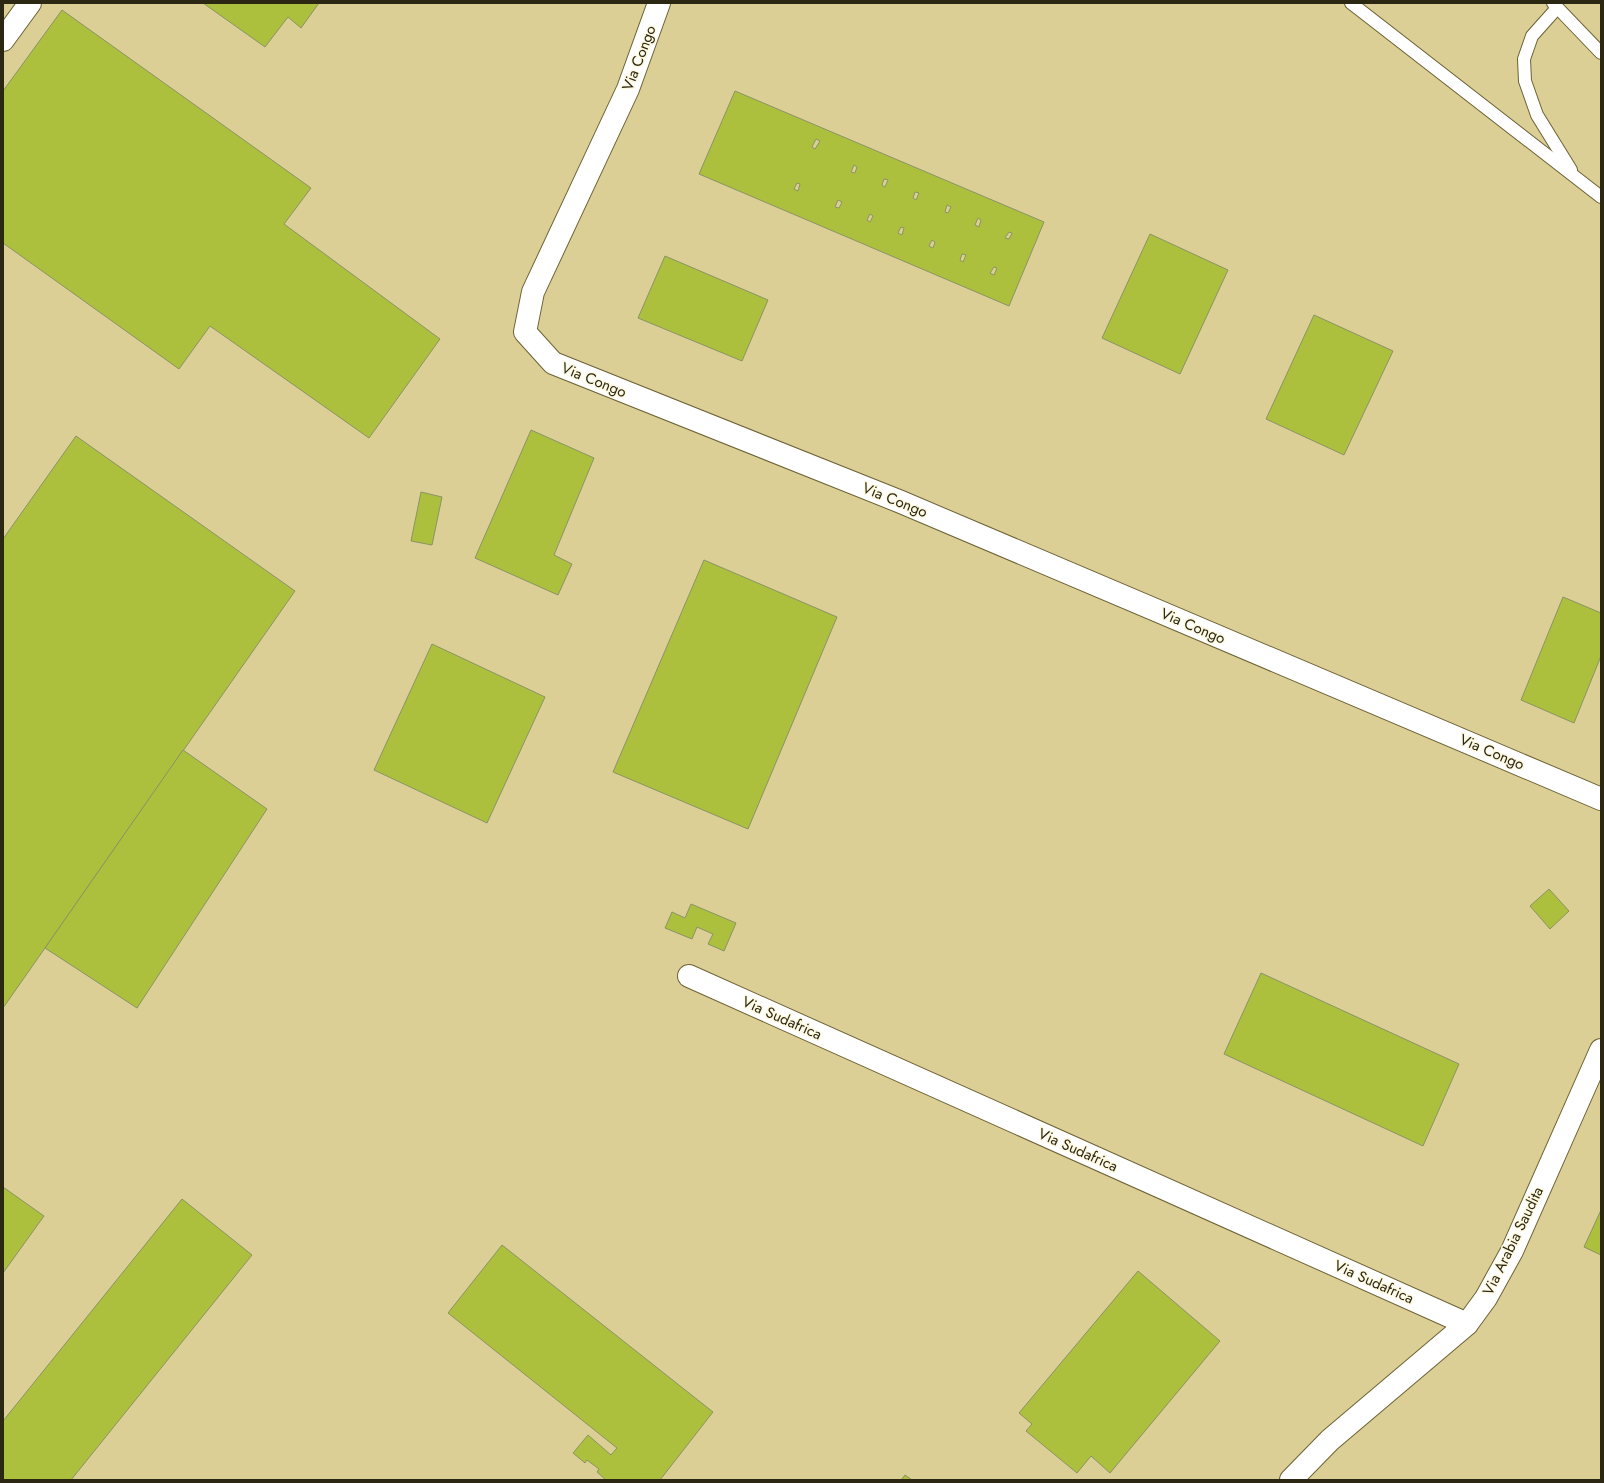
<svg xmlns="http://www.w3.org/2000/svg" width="1604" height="1483" font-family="Jost,sans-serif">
  <rect width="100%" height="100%" fill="#e3d8a7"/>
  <rect fill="#dbcf96" x="3" y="3" width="1598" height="1477"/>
  <g fill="#acc03e" stroke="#8a9365" fill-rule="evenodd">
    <path d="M203,3H319L301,28L288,17L265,47Z"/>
    <path d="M62,10L311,188L284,224L440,339L369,438L210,326L179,369L3,243V91Z"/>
    <path d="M735,91L1044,222L1009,306L699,174ZM816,139L820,141L815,149L812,147ZM854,165L857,167L855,173L851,172ZM884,179L888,180L885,187L882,185ZM797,183L800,184L798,191L794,189ZM915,192L919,193L916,200L913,198ZM838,200L842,202L839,208L835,207ZM947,205L951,207L948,213L945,212ZM870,214L873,216L870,222L867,220ZM978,218L981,220L979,227L975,225ZM901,227L904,228L902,235L898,233ZM1009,232L1012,233L1009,239L1005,238ZM932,240L935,242L933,248L929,246ZM962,254L966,255L963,262L960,260ZM994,267L997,268L994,275L990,273Z"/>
    <path d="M1150,234L1228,270L1180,374L1102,338Z"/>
    <path d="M665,256L768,300L742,361L638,318Z"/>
    <path d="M1314,315L1393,351L1344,455L1266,419Z"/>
    <path d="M531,430L594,458L554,555L572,564L558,595L475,558Z"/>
    <path d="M76,436L295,591L3,1008V539Z"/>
    <path d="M421,492L442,497L432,545L411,541Z"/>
    <path d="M704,560L837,617L748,829L613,772Z"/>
    <path d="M1563,597L1601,613V656L1574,723L1521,700Z"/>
    <path d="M432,644L545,697L487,823L374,770Z"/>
    <path d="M183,750L267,809L137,1008L45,948Z"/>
    <path d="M1549,889L1569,911L1550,929L1530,906Z"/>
    <path d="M691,904L736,923L724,951L708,944L713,934L697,927L692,939L665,928L672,912L685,918Z"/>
    <path d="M1261,973L1459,1064L1423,1146L1224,1054Z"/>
    <path d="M3,1187L44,1216L3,1273Z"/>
    <path d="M182,1199L252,1255L71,1480H3V1421Z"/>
    <path d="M1601,1210V1255L1584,1247Z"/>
    <path d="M502,1245L713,1412L660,1480H606L597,1472L599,1469L587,1460L585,1463L573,1453L588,1435L611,1455L617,1448L448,1313Z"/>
    <path d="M1138,1271L1220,1341L1110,1473L1091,1456L1077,1473L1026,1431L1032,1424L1019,1413Z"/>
    <path d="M905,1475L912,1480H901Z"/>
  </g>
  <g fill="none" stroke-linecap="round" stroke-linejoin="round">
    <g stroke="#6c6235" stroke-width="14">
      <g id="lane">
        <path d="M1351,3L1601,197"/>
        <path d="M1553,3L1601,53"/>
        <path d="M1557,8L1532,36L1524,59L1525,81L1537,115L1571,170"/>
      </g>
    </g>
    <g stroke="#6c6235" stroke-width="24">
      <g id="street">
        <path d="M659,3L628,89L533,292L525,332L553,363L901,502L1601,799"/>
        <path d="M3,40L30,3"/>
        <path d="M689,976L1467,1324"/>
        <path d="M1291,1480L1330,1440L1467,1324L1486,1298L1512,1251L1601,1050"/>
      </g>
    </g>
    <use href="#lane" stroke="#fff" stroke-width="12"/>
    <use href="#street" stroke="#fff" stroke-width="22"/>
  </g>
  <g text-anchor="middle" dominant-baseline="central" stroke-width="3" stroke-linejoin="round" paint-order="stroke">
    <g font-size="15" fill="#2b2713" stroke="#fef9e0">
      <text transform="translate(639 58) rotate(-69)">Via Congo</text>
      <text transform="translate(594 380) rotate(22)">Via Congo</text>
      <text transform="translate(895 500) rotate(22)">Via Congo</text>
      <text transform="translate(1193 626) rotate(23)">Via Congo</text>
      <text transform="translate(1492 752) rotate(23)">Via Congo</text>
      <text transform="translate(782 1018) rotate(24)">Via Sudafrica</text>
      <text transform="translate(1078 1150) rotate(24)">Via Sudafrica</text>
      <text transform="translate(1513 1241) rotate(-64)">Via Arabia Saudita</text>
      <text transform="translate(1374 1282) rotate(24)">Via Sudafrica</text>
    </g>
  </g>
  <rect width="1604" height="1483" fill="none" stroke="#2b2713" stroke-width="8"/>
</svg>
